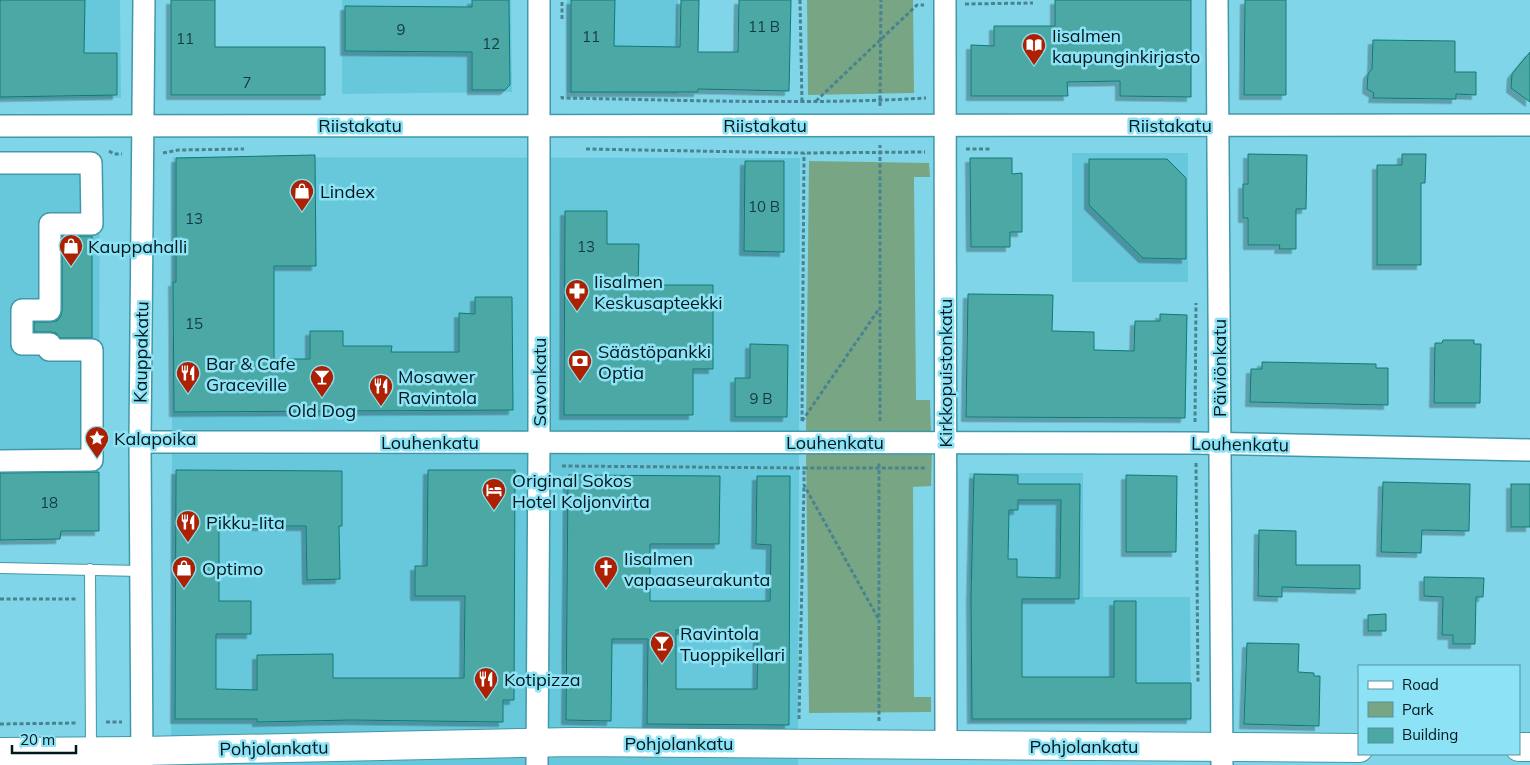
<svg xmlns="http://www.w3.org/2000/svg" width="1530" height="765" font-family="Mulish,sans-serif">
  <defs>
    <filter id="shadow"><feDropShadow dx="-4.5" dy="4.5" stdDeviation="0" flood-color="#0004"/></filter>
  </defs>
  <rect width="100%" height="100%" fill="#80d6e8"/>
  <g fill="#68c8db">
    <path d="M0,0H120L121,98L0,99Z"/>
    <path d="M342,0H511L512,92L342,94Z"/>
    <path d="M567,0H678V94L567,93Z"/>
    <rect x="1072" y="153" width="116" height="129"/>
    <path d="M100,157L99,466H0V159Z"/>
    <path d="M173,157L800,158L798,765H171Z"/>
    <path d="M969,473H1083V597H1190L1191,721L970,722Z"/>
  </g>
  <g fill="#78a684">
    <path d="M807,0H913L914,93L808,95Z"/>
    <path d="M809,161L929,163L930,177H914L916,400H930L931,432L806,431Z"/>
    <path d="M806,450L932,451L931,486L913,487L914,697H931V712L809,713Z"/>
  </g>
  <g fill="#4ca8a5" stroke="#0e7a77" fill-rule="evenodd" filter="url(#shadow)">
    <path d="M0,0H85L84,53H117V95L0,97Z"/>
    <path d="M171,0H215V47H325V95H171Z"/>
    <path d="M472,0H509L510,85L505,90H472V52L345,51V6L472,7Z"/>
    <path d="M571,0H615L614,46L680,47L681,0H699L698,52H738L739,0H791L789,91L698,89V92H571Z"/>
    <path d="M1055,0H1191V97L1120,96V81L1067,82L1068,96H971V45L994,46V26H1055Z"/>
    <path d="M1245,0H1286V95H1244Z"/>
    <path d="M1373,40L1455,41V72H1476V95L1456,94V99L1373,98L1374,93L1367,89L1368,74L1372,69Z"/>
    <path d="M1530,52V102L1511,88L1512,74Z"/>
    <path d="M1248,154L1307,155L1306,209H1296V249H1279L1280,245H1248V218H1243V184H1248Z"/>
    <path d="M1402,154H1426L1425,183H1421V265H1377V165H1402Z"/>
    <path d="M315,155L316,266H274V359H310V331H343V346H392L391,352H459V313L475,314V297H512L513,410L174,412L173,282H176V158Z"/>
    <path d="M970,158H1012V174L1022,173V232H1010V247H971Z"/>
    <path d="M1089,159H1167L1186,178V259L1143,258L1089,205Z"/>
    <path d="M745,161H784V252L744,251Z"/>
    <path d="M565,211H607V244H639L638,285H713V369H693V415H564Z"/>
    <path d="M62,236H92V338H60L56,333L51,332H34V322H50L57,321L61,316L62,310Z"/>
    <path d="M968,294L1053,295L1052,331L1094,332V350L1134,351L1135,321H1160V314L1187,315L1185,418L966,417Z"/>
    <path d="M1443,340H1474V344H1481L1480,403H1434L1435,343H1442Z"/>
    <path d="M750,344L788,345L787,417H735V378H750Z"/>
    <path d="M1262,362L1376,364V368H1388V405L1250,402L1251,369H1262Z"/>
    <path d="M176,470L342,471V526H339L340,579L307,580L306,526H219V601H251V634H216V689L257,690V655L333,654V678H464L465,596H415V566H427L428,470H515L514,700H503V722L351,720L257,722V719H175Z"/>
    <path d="M99,472V531H61L60,539L0,540V473Z"/>
    <path d="M974,474L1018,475V484H1080L1079,599H1022V677H1114V601H1136V683H1191V719H972L971,597ZM1018,500H1061L1060,578L1017,577V559H1008L1009,510H1018Z"/>
    <path d="M568,475L720,476L719,544H650V601H770L771,545L756,544L757,476H790L789,725L647,724L648,639H612L611,721L566,720ZM676,630L758,631L757,689H676Z"/>
    <path d="M1126,475L1177,476L1176,552H1126Z"/>
    <path d="M1383,482L1470,484L1469,531L1422,530L1421,553L1381,552Z"/>
    <rect x="1511" y="484" width="19" height="43"/>
    <path d="M1259,530L1296,531V565H1360V589L1282,587V597L1258,596Z"/>
    <path d="M1424,577L1484,578L1483,597H1476L1475,644H1453V635H1442L1443,597L1424,596Z"/>
    <path d="M1386,614V631H1368V615Z"/>
    <path d="M1247,643L1299,644L1298,672L1314,673V676H1320L1319,726L1244,724Z"/>
  </g>
  <g fill="none" stroke-linecap="round" stroke-linejoin="round">
    <g stroke="#4098a9" stroke-width="12">
      <g id="lane">
        <path d="M0,568L141,571"/>
        <path d="M90,569L91,750"/>
      </g>
    </g>
    <g stroke="#4098a9" stroke-width="24">
      <g id="street">
        <path d="M945,0L946,745"/>
        <path d="M1217,0L1222,765"/>
        <path d="M0,126L1530,125"/>
        <path d="M0,163H91L92,224H50V310H22V344H50L49,350H92V460L0,461"/>
        <path d="M140,442L1196,443L1530,450"/>
        <path d="M142,765L140,442L144,0"/>
        <path d="M537,765L539,442V0"/>
      </g>
    </g>
    <g stroke="#4098a9" stroke-width="30">
      <g id="secondary">
        <path d="M1519,747H1530"/>
        <path d="M0,752L142,751L573,742L1359,748"/>
      </g>
    </g>
    <g stroke="#48838f" stroke-width="3" stroke-dasharray="4 2.5" stroke-linecap="butt">
      <path d="M800,0L802,102"/>
      <path d="M965,4L1033,3"/>
      <path d="M562,19V0"/>
      <path d="M562,96V98C683,100 805,105 926,98"/>
      <path d="M816,101L917,5H924"/>
      <path d="M880,106L881,0"/>
      <path d="M586,149L804,153L925,152"/>
      <path d="M966,149H990"/>
      <path d="M109,151L114,154H122"/>
      <path d="M163,153L178,150L244,149"/>
      <path d="M802,421L804,153"/>
      <path d="M802,421L879,309"/>
      <path d="M880,421V145"/>
      <path d="M1195,422L1196,303"/>
      <path d="M1196,463L1198,684"/>
      <path d="M562,466L804,468"/>
      <path d="M0,599H77"/>
      <path d="M878,618L804,485V468H926"/>
      <path d="M799,719L804,485"/>
      <path d="M879,721V463"/>
      <path d="M106,722H122"/>
      <path d="M0,724L77,723"/>
    </g>
    <use href="#lane" stroke="#fff" stroke-width="10"/>
    <use href="#street" stroke="#fff" stroke-width="21"/>
    <use href="#secondary" stroke="#fff" stroke-width="28"/>
  </g>
  <defs>
    <g id="library-pin" transform="scale(1.25)"><path d="M0 17L-7.5 6A9.5 9.5 0 1 1 7.5 6Z" fill="#ad2002" stroke="#8de3f5"/><path d="M-6-4Q-3-5.5-.7-3.5V5Q-3 3-6 4ZM6-4Q3-5.5 .7-3.5V5Q3 3 6 4Z" fill="#fff"/></g>
    <g id="shop-pin" transform="scale(1.25)"><path d="M0 17L-7.5 6A9.5 9.5 0 1 1 7.5 6Z" fill="#ad2002" stroke="#8de3f5"/><path d="M-5-2.5h2.3a2.7 3.5 0 0 1 5.4 0H5L5.5 6h-11ZM-1.5-2.5h3a1.5 2.3 0 0 0-3 0Z" fill="#fff"/></g>
    <g id="pharmacy-pin" transform="scale(1.25)"><path d="M0 17L-7.5 6A9.5 9.5 0 1 1 7.5 6Z" fill="#ad2002" stroke="#8de3f5"/><path d="M-2-6h4v4h4v4h-4v4h-4v-4h-4v-4h4Z" fill="#fff"/></g>
    <g id="bank-pin" transform="scale(1.25)"><path d="M0 17L-7.5 6A9.5 9.5 0 1 1 7.5 6Z" fill="#ad2002" stroke="#8de3f5"/><path d="M-6-4H6V4H-6ZM0-2.3a2.3 2.3 0 1 0 0 4.6a2.3 2.3 0 1 0 0-4.6Z" fill="#fff"/></g>
    <g id="restaurant-pin" transform="scale(1.25)"><path d="M0 17L-7.5 6A9.5 9.5 0 1 1 7.5 6Z" fill="#ad2002" stroke="#8de3f5"/><path d="M-5-6h1v4h1v-4h1v4h1v-4h1v5L-1.5 .5V6h-2V.5L-5-1ZM5-6V6H3V1.5H1.5Q1.5-4 5-6Z" fill="#fff"/></g>
    <g id="bar-pin" transform="scale(1.25)"><path d="M0 17L-7.5 6A9.5 9.5 0 1 1 7.5 6Z" fill="#ad2002" stroke="#8de3f5"/><path d="M-6-5H6L.8 .8V4.5H3.5V6h-7V4.5H-.8V.8Z" fill="#fff"/></g>
    <g id="sight-pin" transform="scale(1.25)"><path d="M0 17L-7.5 6A9.5 9.5 0 1 1 7.5 6Z" fill="#ad2002" stroke="#8de3f5"/><path d="M0-6L1.8-2.2L6-1.7L2.9 1.2L3.7 5.4L0 3.3L-3.7 5.4L-2.9 1.2L-6-1.7L-1.8-2.2Z" fill="#fff"/></g>
    <g id="hotel-pin" transform="scale(1.25)"><path d="M0 17L-7.5 6A9.5 9.5 0 1 1 7.5 6Z" fill="#ad2002" stroke="#8de3f5"/><path d="M-6-4.5h1.5V1H6V5H4.5V3h-9V5H-6ZM-4 0a1.8 1.8 0 1 1 3.6 0ZM.5 0V-2.5h3Q6-2.5 6 0Z" fill="#fff"/></g>
    <g id="church-pin" transform="scale(1.25)"><path d="M0 17L-7.5 6A9.5 9.5 0 1 1 7.5 6Z" fill="#ad2002" stroke="#8de3f5"/><path d="M-1.2-6h2.4v3.5h3.3v2.4h-3.3V6h-2.4V-.1h-3.3v-2.4h3.3Z" fill="#fff"/></g>
  </defs>
  <g fill-rule="evenodd">
    <use href="#library-pin" x="1034" y="45"/>
    <use href="#shop-pin" x="302" y="191"/>
    <use href="#shop-pin" x="71" y="246"/>
    <use href="#pharmacy-pin" x="577" y="291"/>
    <use href="#bank-pin" x="580" y="361"/>
    <use href="#restaurant-pin" x="188" y="373"/>
    <use href="#bar-pin" x="322" y="377"/>
    <use href="#restaurant-pin" x="381" y="386"/>
    <use href="#sight-pin" x="97" y="438"/>
    <use href="#hotel-pin" x="494" y="490"/>
    <use href="#restaurant-pin" x="188" y="522"/>
    <use href="#shop-pin" x="184" y="568"/>
    <use href="#church-pin" x="606" y="568"/>
    <use href="#bar-pin" x="662" y="643"/>
    <use href="#restaurant-pin" x="486" y="679"/>
  </g>
  <g text-anchor="middle" dominant-baseline="central" stroke-width="5" stroke-linejoin="round" paint-order="stroke">
    <g font-size="15" fill="#133b3e">
      <text x="764" y="26">11 B</text>
      <text x="401" y="29">9</text>
      <text x="591" y="36">11</text>
      <text x="185" y="38">11</text>
      <text x="491" y="43">12</text>
      <text x="247" y="82">7</text>
      <text x="764" y="206">10 B</text>
      <text x="194" y="218">13</text>
      <text x="586" y="246">13</text>
      <text x="194" y="323">15</text>
      <text x="761" y="398">9 B</text>
      <text x="49" y="502">18</text>
    </g>
    <g font-size="18" fill="#00171c" stroke="#8de3f5" text-anchor="start">
      <text x="1052" y="35">Iisalmen<tspan x="1052" dy="21">kaupunginkirjasto</tspan></text>
      <text x="320" y="191">Lindex</text>
      <text x="88" y="246">Kauppahalli</text>
      <text x="594" y="281">Iisalmen<tspan x="594" dy="21">Keskusapteekki</tspan></text>
      <text x="598" y="351">Säästöpankki<tspan x="598" dy="21">Optia</tspan></text>
      <text x="206" y="363">Bar &amp; Cafe<tspan x="206" dy="21">Graceville</tspan></text>
      <text x="398" y="376">Mosawer<tspan x="398" dy="21">Ravintola</tspan></text>
      <text x="322" y="410" text-anchor="middle">Old Dog</text>
      <text x="114" y="438">Kalapoika</text>
      <text x="512" y="480">Original Sokos<tspan x="512" dy="21">Hotel Koljonvirta</tspan></text>
      <text x="206" y="522">Pikku-Iita</text>
      <text x="624" y="558">Iisalmen<tspan x="624" dy="21">vapaaseurakunta</tspan></text>
      <text x="202" y="568">Optimo</text>
      <text x="680" y="633">Ravintola<tspan x="680" dy="21">Tuoppikellari</tspan></text>
      <text x="504" y="679">Kotipizza</text>
    </g>
    <g font-size="18" fill="#00171c" stroke="#8de3f5">
      <text x="360" y="125">Riistakatu</text>
      <text x="765" y="125">Riistakatu</text>
      <text x="1170" y="125">Riistakatu</text>
      <text transform="translate(141 352) rotate(-89)">Kauppakatu</text>
      <text transform="translate(1219 368) rotate(-90)">Päiviönkatu</text>
      <text transform="translate(945 373) rotate(-90)">Kirkkopuistonkatu</text>
      <text transform="translate(539 382) rotate(-90)">Savonkatu</text>
      <text x="430" y="442">Louhenkatu</text>
      <text x="835" y="442">Louhenkatu</text>
      <text transform="translate(1240 444) rotate(1)">Louhenkatu</text>
      <text x="679" y="743">Pohjolankatu</text>
      <text x="1084" y="746">Pohjolankatu</text>
      <text transform="translate(274 748) rotate(-1)">Pohjolankatu</text>
    </g>
  </g>
  <rect x="1358" y="665" width="162" height="90" fill="#8de3f5" stroke="#55919e"/>
  <rect x="1368" y="681" width="25" height="8" fill="#ffffff" stroke="#55919e"/>
  <text x="1402" y="690" font-size="15" fill="#00171c">Road</text>
  <rect x="1368" y="702" width="25" height="15" fill="#78a684" stroke="#55919e"/>
  <text x="1402" y="715" font-size="15" fill="#00171c">Park</text>
  <rect x="1368" y="728" width="25" height="15" fill="#4ca8a5" stroke="#55919e"/>
  <text x="1402" y="740" font-size="15" fill="#00171c">Building</text>
  <path d="M12 745v8h64v-8" fill="none" stroke="#00171c" stroke-width="2.5"/>
  <text x="20" y="745" font-size="15" fill="#00171c" stroke="#8de3f5" stroke-width="4" paint-order="stroke">20 m</text>
</svg>
